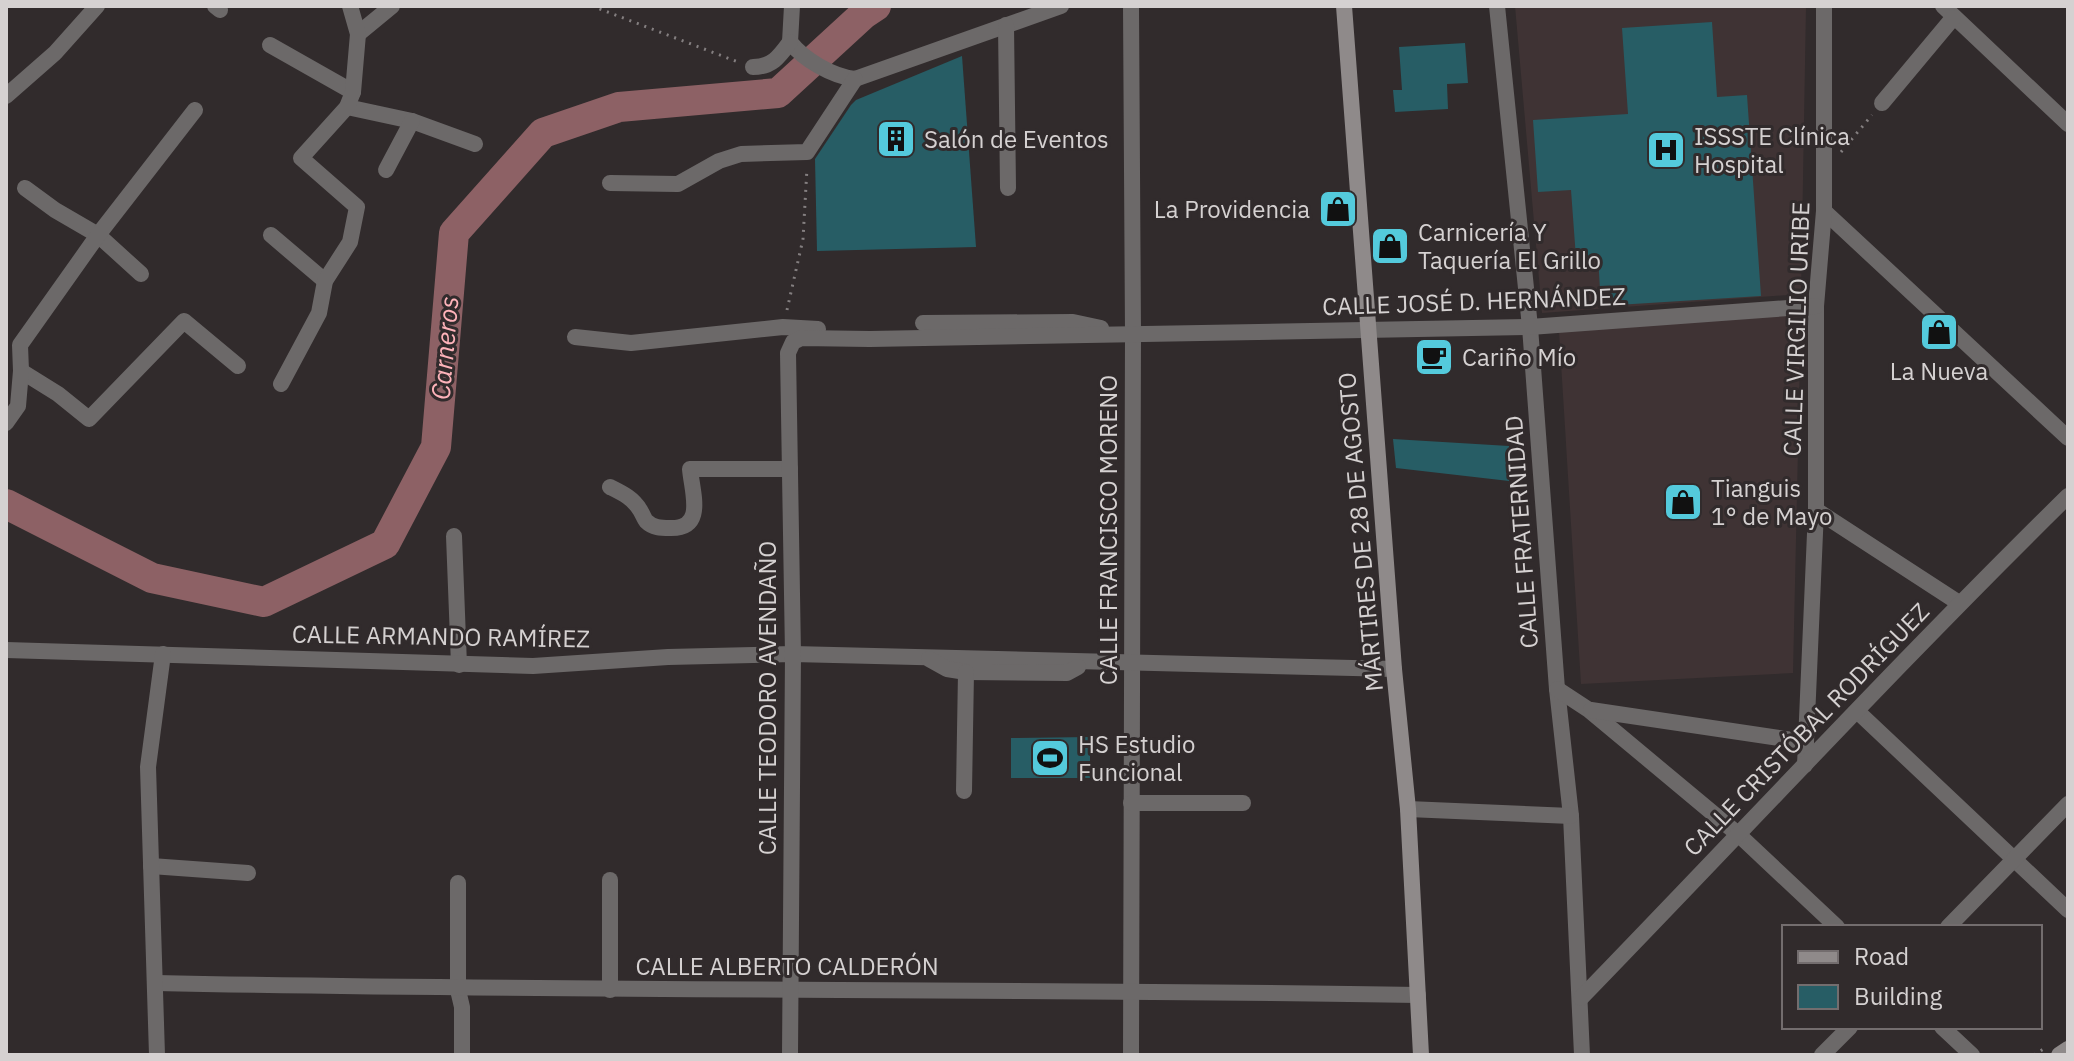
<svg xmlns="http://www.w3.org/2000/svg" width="2074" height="1061" font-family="'IBM Plex Sans',sans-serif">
  <rect width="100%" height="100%" fill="#312b2c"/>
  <g fill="#3f3334">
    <path d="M1515,6H1806L1801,294L1542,313Z"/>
    <path d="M1801,314L1793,673L1581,684L1559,331Z"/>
  </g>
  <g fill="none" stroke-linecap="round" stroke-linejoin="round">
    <path stroke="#8d6165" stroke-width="30" d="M6,504L152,578L264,602L385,544L436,447L454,233L543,133L619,107L778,93L864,14L876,6"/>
  </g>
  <g fill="#275d65">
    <path d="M1712,22L1717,97L1747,95L1761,296L1601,306L1598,256L1576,258L1571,190L1538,192L1533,120L1628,114L1622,28Z"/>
    <path d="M1465,43L1468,83L1447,84L1448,109L1395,112L1393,90H1402L1399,47Z"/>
    <path d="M962,56L976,247L817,251L815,159L851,105L856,100Z"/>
    <path d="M1393,439L1509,446V481L1396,468Z"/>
    <path d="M1090,737V778H1011V738Z"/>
  </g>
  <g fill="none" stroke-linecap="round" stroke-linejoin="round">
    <g stroke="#847f80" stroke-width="3" stroke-dasharray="2 6" stroke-linecap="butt">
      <path d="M592,6L738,62"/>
      <path d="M1841,152L1872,115"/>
      <path d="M787,310L803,239L807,168"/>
      <path d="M2034,1055L2045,1048"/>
    </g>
    <g stroke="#6c6969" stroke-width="16">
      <path d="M215,6L220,10"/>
      <path d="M792,6L790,42C804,60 832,76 855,79L1061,6"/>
      <path d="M1131,6L1133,334L1131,1055"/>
      <path d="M1497,6L1530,327L1557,689L1571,816L1582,1055"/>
      <path d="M1943,6L2068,124"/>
      <path d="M1006,25L1008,188"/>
      <path d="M358,34L392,6"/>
      <path d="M270,45L353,92"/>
      <path d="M753,67C772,67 779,57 790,42"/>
      <path d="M6,96L55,53L97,6"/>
      <path d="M1882,103L1953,18"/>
      <path d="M347,107L412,121L475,144"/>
      <path d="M386,170L412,121"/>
      <path d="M610,183L678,184L719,161L741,154L807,152L855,79"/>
      <path d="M25,188L55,210L98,235L141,274"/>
      <path d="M1824,211L2068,438"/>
      <path d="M271,235L325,281"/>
      <path d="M923,323L1073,322L1101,328"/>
      <path d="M575,337L631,343L783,327L818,329"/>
      <path d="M21,371L58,394L89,419L184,321L238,366"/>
      <path d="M281,384L319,313L325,281L350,242L357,207L301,158L347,107L353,92L358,34L350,6"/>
      <path d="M6,423L18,406L21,371L20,345L98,235L195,110"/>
      <path d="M610,487C622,493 633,498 640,510C641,511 645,520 646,521C653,528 661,528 670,528C706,529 692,493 690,469H790"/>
      <path d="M1816,510L1959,603"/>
      <path d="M454,536L459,665"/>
      <path d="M6,650L533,666L668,657L793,654L1394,669"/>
      <path d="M929,659L947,669L966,672L1067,673L1078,667"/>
      <path d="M1557,689L1589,710L1739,835L1837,927"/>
      <path d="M1591,710L1806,742"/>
      <path d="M1858,712L2068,910"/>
      <path d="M1805,765L1816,510V306L1824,211V6"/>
      <path d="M964,791L966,672"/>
      <path d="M1131,803H1243"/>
      <path d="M1408,809L1571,816"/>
      <path d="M151,866L248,873"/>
      <path d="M458,883V990L462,1007V1055"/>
      <path d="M1948,927L2068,804"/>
      <path d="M156,983C576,992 997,988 1418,995"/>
      <path d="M610,990V880"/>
      <path d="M1581,998C1744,830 1902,659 2068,496"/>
      <path d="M1942,1027L1972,1055"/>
      <path d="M157,1055L148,767L163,654"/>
      <path d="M790,1055L793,654L788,353L793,342L801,338L870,339L1530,327L1816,306"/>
      <path d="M1822,1055L1850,1027"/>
    </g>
    <g stroke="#8f8a8a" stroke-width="16">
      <path d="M1344,6L1394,669L1408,809L1421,1055"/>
      <path d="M2059,1055L2068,1049"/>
    </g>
  </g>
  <defs>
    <g id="building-square" transform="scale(2)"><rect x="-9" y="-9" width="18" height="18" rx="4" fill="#54cadc" stroke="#312b2c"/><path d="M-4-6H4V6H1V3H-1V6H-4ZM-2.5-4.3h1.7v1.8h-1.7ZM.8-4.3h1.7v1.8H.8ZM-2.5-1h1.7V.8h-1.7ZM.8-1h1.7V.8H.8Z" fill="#111"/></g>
    <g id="hospital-square" transform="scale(2)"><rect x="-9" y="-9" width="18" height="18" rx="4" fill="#54cadc" stroke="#312b2c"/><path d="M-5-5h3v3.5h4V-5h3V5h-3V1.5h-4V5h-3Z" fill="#111"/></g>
    <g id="shop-square" transform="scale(2)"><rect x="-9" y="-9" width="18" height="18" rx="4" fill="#54cadc" stroke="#312b2c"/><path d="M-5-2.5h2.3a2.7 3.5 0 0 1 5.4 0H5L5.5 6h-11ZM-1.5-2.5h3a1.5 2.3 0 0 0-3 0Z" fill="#111"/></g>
    <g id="cafe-square" transform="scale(2)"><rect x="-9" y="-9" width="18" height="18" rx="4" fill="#54cadc" stroke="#312b2c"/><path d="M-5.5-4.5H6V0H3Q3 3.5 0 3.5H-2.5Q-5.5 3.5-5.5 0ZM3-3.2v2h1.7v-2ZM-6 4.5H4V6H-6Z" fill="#111"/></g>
    <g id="stadium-square" transform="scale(2)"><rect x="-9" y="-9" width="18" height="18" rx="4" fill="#54cadc" stroke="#312b2c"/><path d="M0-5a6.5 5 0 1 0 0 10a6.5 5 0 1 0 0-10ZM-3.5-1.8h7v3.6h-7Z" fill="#111"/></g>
  </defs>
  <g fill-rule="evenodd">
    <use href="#building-square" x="896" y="139"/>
    <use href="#hospital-square" x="1666" y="150"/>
    <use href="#shop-square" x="1338" y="209"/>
    <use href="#shop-square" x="1390" y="246"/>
    <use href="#shop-square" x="1939" y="332"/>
    <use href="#cafe-square" x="1434" y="357"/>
    <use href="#shop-square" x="1683" y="502"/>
    <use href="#stadium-square" x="1050" y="758"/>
  </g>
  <g text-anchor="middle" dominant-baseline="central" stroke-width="6" stroke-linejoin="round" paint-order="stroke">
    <g font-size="24" fill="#d5d1d1" stroke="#312b2c" text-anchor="start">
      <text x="1694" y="136">ISSSTE Clínica<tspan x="1694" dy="28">Hospital</tspan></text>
      <text x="924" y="139">Salón de Eventos</text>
      <text x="1310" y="209" text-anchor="end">La Providencia</text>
      <text x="1418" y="232">Carnicería Y<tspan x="1418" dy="28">Taquería El Grillo</tspan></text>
      <text x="1462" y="357">Cariño Mío</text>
      <text x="1939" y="371" text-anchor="middle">La Nueva</text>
      <text x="1711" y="488">Tianguis<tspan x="1711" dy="28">1° de Mayo</tspan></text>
      <text x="1078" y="744">HS Estudio<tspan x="1078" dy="28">Funcional</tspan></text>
    </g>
    <g font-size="24" fill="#d5d1d1" stroke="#312b2c">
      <text transform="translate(1474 301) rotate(-2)">CALLE JOSÉ D. HERNÁNDEZ</text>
      <text transform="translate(1796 329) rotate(-88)">CALLE VIRGILIO URIBE</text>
      <text transform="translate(1108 530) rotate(-90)">CALLE FRANCISCO MORENO</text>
      <text transform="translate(1360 532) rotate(-95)">MÁRTIRES DE 28 DE AGOSTO</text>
      <text transform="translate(1521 532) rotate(-94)">CALLE FRATERNIDAD</text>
      <text transform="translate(441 636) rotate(1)">CALLE ARMANDO RAMÍREZ</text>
      <text transform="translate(767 698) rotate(-90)">CALLE TEODORO AVENDAÑO</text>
      <text transform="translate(1806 729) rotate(-46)">CALLE CRISTÓBAL RODRÍGUEZ</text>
      <text x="787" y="966">CALLE ALBERTO CALDERÓN</text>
    </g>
    <g font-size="26" font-style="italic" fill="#feb3ba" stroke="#312b2c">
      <text transform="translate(444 348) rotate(-85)">Carneros</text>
    </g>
  </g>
  <rect width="2074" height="1061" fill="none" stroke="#d5d1d1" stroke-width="16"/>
  <rect x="1782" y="925" width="260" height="104" fill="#312b2c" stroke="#736d6e" stroke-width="2"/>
  <rect x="1798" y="951" width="40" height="12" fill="#8f8a8a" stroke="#736d6e" stroke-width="2"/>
  <text x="1854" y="965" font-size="24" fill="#d5d1d1">Road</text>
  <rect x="1798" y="985" width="40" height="24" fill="#275d65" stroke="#736d6e" stroke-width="2"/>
  <text x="1854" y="1005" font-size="24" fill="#d5d1d1">Building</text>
</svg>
